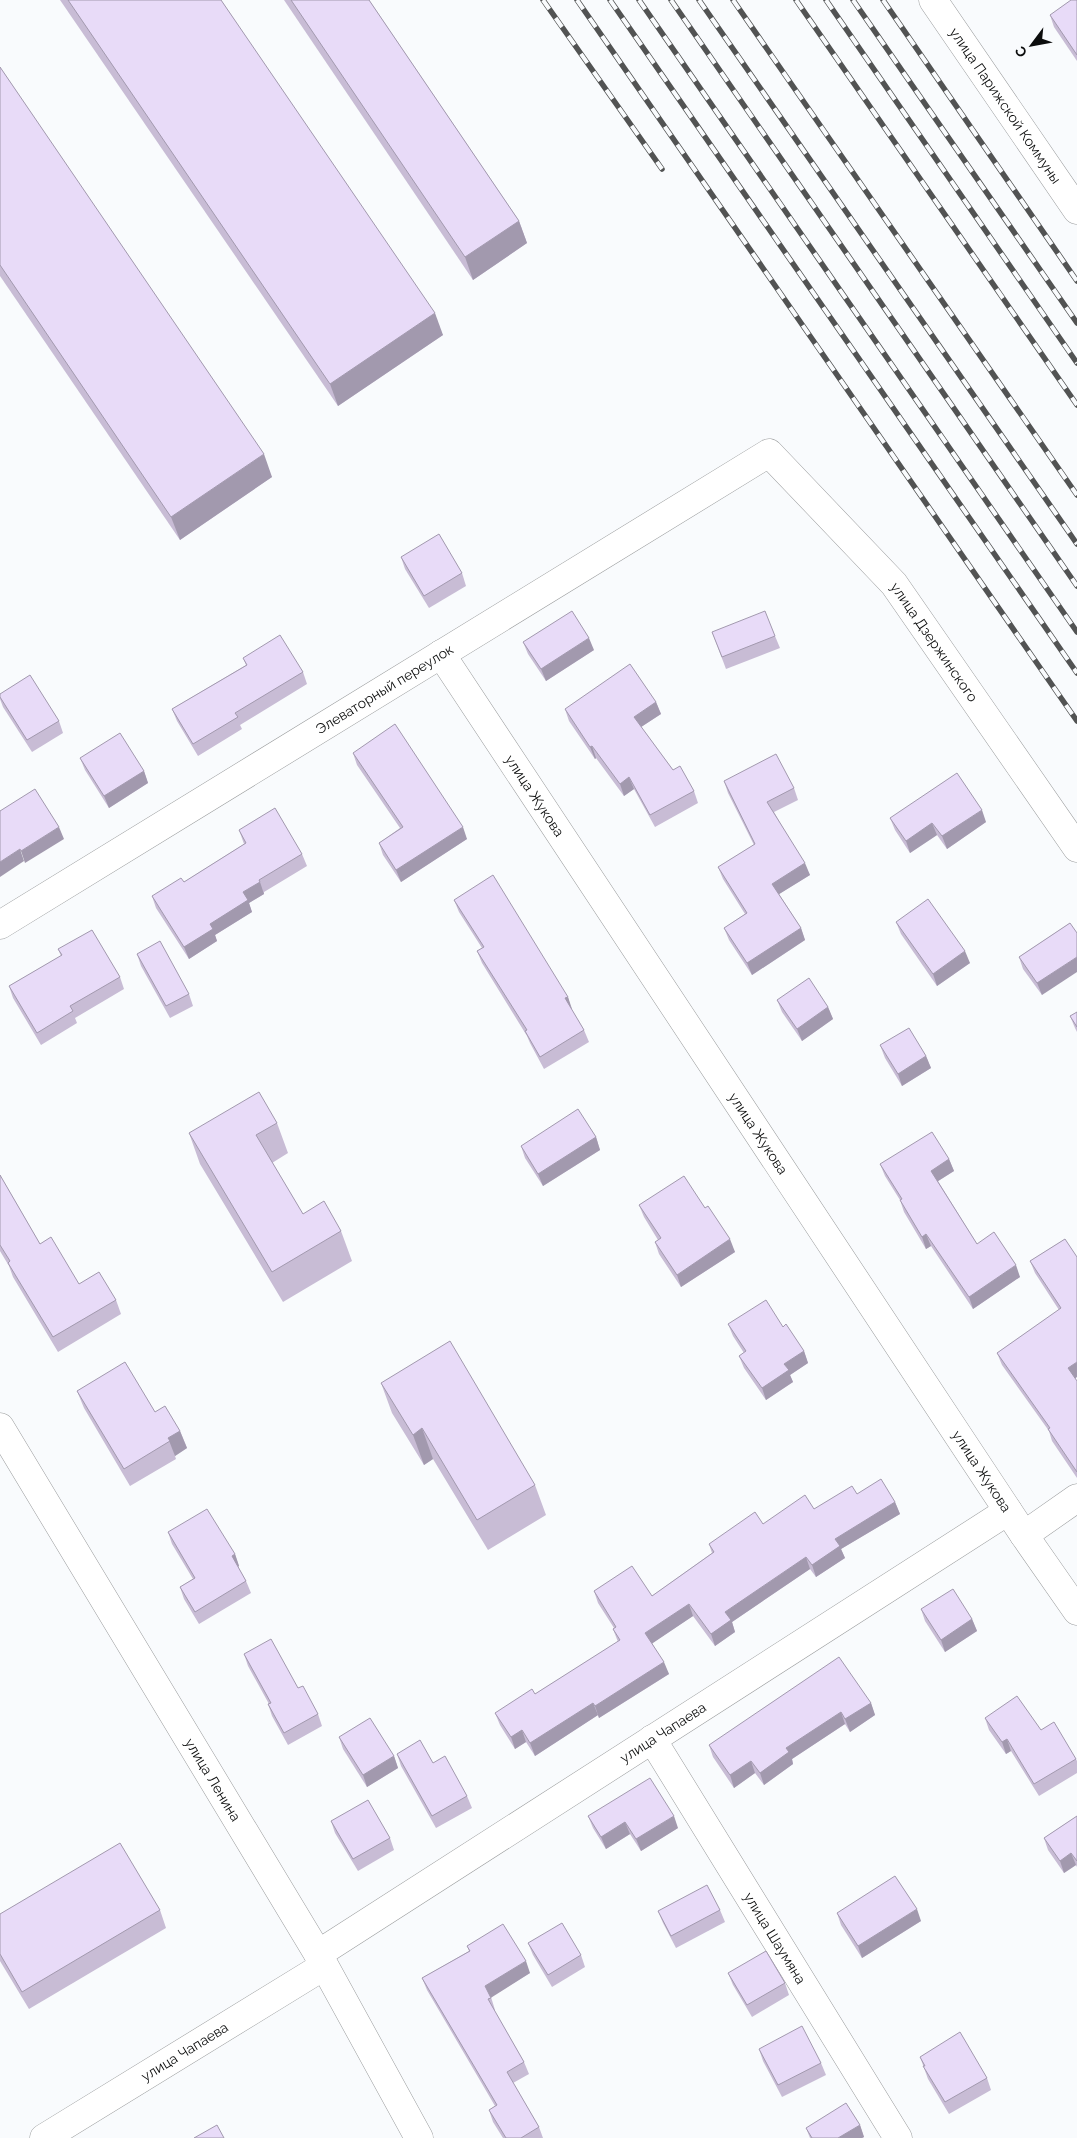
<svg xmlns="http://www.w3.org/2000/svg" width="1077" height="2138" font-family="Raleway,sans-serif">
  <rect width="100%" height="100%" fill="#f9fbfd"/>
  <g fill="none" stroke-linecap="round" stroke-linejoin="round">
    <g stroke="#9b9d9e" stroke-width="29">
      <g id="street">
        <path id="s1" d="M933,0L1077,210"/>
        <path id="s2" d="M441,654L1024,1535L1077,1611"/>
        <path id="s3" d="M0,925L769,453L894,584L1077,848"/>
        <path d="M1024,1535L1077,1498"/>
        <path id="s4" d="M652,1739L898,2138"/>
        <path id="s5" d="M318,1954L1008,1511"/>
        <path id="s6" d="M44,2138L324,1966"/>
      </g>
    </g>
    <g stroke="#9b9d9e" stroke-width="29">
      <g id="secondary">
        <path id="s7" d="M0,1427L318,1954L419,2138"/>
      </g>
    </g>
    <use href="#street" stroke="#fff" stroke-width="28"/>
    <use href="#secondary" stroke="#fff" stroke-width="28"/>
    <g stroke="#525353" stroke-width="5.5">
      <g id="rail">
        <path d="M543,0L662,169"/>
        <path d="M577,0L1077,721"/>
        <path d="M610,0L1077,673"/>
        <path d="M639,0L1077,632"/>
        <path d="M671,0L1077,586"/>
        <path d="M699,0L1077,544"/>
        <path d="M733,0L1077,495"/>
        <path d="M796,0L1077,405"/>
        <path d="M826,0L1077,363"/>
        <path d="M853,0L1077,323"/>
        <path d="M883,0L1077,281"/>
      </g>
    </g>
    <use href="#rail" stroke="#f9fbfd" stroke-width="4" stroke-dasharray="11" stroke-linecap="butt"/>
  </g>
  <g fill="#c8bcd5">
    <path d="M60,0H221L443,335L338,406Z"/>
    <path d="M284,0H369L519,221L527,243L473,280Z"/>
    <path d="M1077,0V61L1054,27L1050,15Z"/>
    <path d="M0,67L272,477L180,540L0,276Z"/>
    <path d="M401,557L462,573L466,586L429,608L405,569Z"/>
    <path d="M712,632L775,636L780,648L726,669Z"/>
    <path d="M523,642L594,650L546,681L528,654Z"/>
    <path d="M243,658L303,672L307,684L240,725L242,729L198,756L177,721L172,709L246,665Z"/>
    <path d="M0,694L59,721L63,733L32,752L3,707L0,699Z"/>
    <path d="M656,702L661,714L641,727L673,770L694,791L698,803L655,827L634,789L624,796L596,758L595,759L569,721L565,709Z"/>
    <path d="M353,753L467,839L401,882L383,855L379,843L400,828L357,765Z"/>
    <path d="M80,758L144,771L148,783L109,808L85,770Z"/>
    <path d="M724,781L794,788L798,800L774,812L810,875L779,894L801,928L805,940L752,975L729,940L724,928L745,914L723,879L718,867L754,845L728,793Z"/>
    <path d="M890,818L986,822L947,849L937,835L910,853L895,830Z"/>
    <path d="M239,830L302,854L307,866L264,892V894L249,903L252,912L215,935L217,941L189,959L156,908L152,896L184,882L244,844Z"/>
    <path d="M454,900L568,997L571,1009L584,1030L589,1042L544,1069L530,1043L527,1036L482,963L477,951L482,948L459,912Z"/>
    <path d="M896,922L970,963L937,986L901,934Z"/>
    <path d="M1070,923L1042,995L1023,969L1019,957Z"/>
    <path d="M58,949L120,977L124,989L75,1018L77,1023L41,1045L13,998L9,986L61,956Z"/>
    <path d="M137,954L189,994L193,1006L170,1018L141,966Z"/>
    <path d="M777,1000L828,1007L833,1019L802,1041L782,1012Z"/>
    <path d="M1077,1012V1032L1075,1028L1070,1016Z"/>
    <path d="M880,1045L926,1056L931,1068L902,1086L885,1058Z"/>
    <path d="M277,1123L288,1153L272,1163L303,1214L341,1231L352,1261L283,1302L200,1164L189,1133Z"/>
    <path d="M596,1137L600,1150L543,1186L525,1158L521,1146Z"/>
    <path d="M949,1159L954,1171L938,1181L977,1244L1020,1277L973,1309L931,1246L926,1249L904,1212L900,1200L885,1176L880,1164Z"/>
    <path d="M0,1175L40,1244L79,1284L116,1300L121,1314L58,1352L13,1277L9,1266L0,1251Z"/>
    <path d="M639,1205L705,1208L735,1252L681,1287L659,1254L655,1242L658,1240L644,1217Z"/>
    <path d="M1065,1239L1075,1378L1077,1381V1478L1052,1441L1049,1431L1002,1365L997,1353L1059,1310L1035,1273L1030,1261Z"/>
    <path d="M728,1324L783,1327L804,1351L808,1363L790,1375L793,1382L766,1400L744,1368L739,1356L744,1353L733,1336Z"/>
    <path d="M381,1383L535,1485L546,1515L488,1550L433,1459L424,1465L392,1413Z"/>
    <path d="M77,1391L180,1431L187,1448L175,1456L176,1459L130,1486L84,1408Z"/>
    <path d="M857,1494L895,1502L900,1514L841,1549L845,1558L816,1577L810,1569L732,1622L735,1632L715,1646L693,1616L652,1643L669,1674L599,1718L598,1715L535,1756L526,1742L515,1749L500,1725L495,1713L535,1694L618,1642L613,1629L614,1628L598,1603L594,1591L652,1596L712,1553L709,1544L763,1524L814,1509Z"/>
    <path d="M168,1532L235,1554L239,1566L238,1567L246,1581L251,1593L199,1624L184,1599L180,1587L193,1579L172,1544Z"/>
    <path d="M921,1609L972,1619L977,1631L945,1652L925,1621Z"/>
    <path d="M244,1654L298,1688L318,1714L322,1726L288,1745L272,1716L268,1704H269L248,1666Z"/>
    <path d="M871,1703L875,1715L850,1732L845,1724L792,1759L793,1764L764,1785L755,1773L734,1788L713,1757L709,1745Z"/>
    <path d="M985,1718L1041,1730L1076,1759L1077,1761V1773L1039,1796L1011,1751L1006,1754L989,1730Z"/>
    <path d="M339,1737L394,1756L398,1768L367,1787L343,1749Z"/>
    <path d="M397,1754L433,1763L467,1796L472,1808L436,1828L401,1766Z"/>
    <path d="M588,1816L678,1828L641,1851L630,1834L606,1849L593,1828Z"/>
    <path d="M1077,1816V1867L1076,1865L1064,1873L1048,1850L1044,1838Z"/>
    <path d="M331,1821L390,1838L394,1850L358,1871L335,1833Z"/>
    <path d="M160,1910L166,1928L29,2009L0,1961V1914Z"/>
    <path d="M720,1910L725,1922L676,1948L663,1923L658,1911Z"/>
    <path d="M837,1913L921,1921L862,1958L841,1925Z"/>
    <path d="M528,1943L581,1955L585,1967L552,1987L533,1955Z"/>
    <path d="M467,1946L530,1973L491,1997L495,2010H494L524,2062L529,2074L513,2083L539,2127L543,2138H503L493,2122L489,2110L495,2106L427,1990L422,1978L469,1951Z"/>
    <path d="M728,1973L785,1983L789,1995L752,2017L733,1985Z"/>
    <path d="M759,2049L821,2063L826,2075L782,2097L763,2061Z"/>
    <path d="M920,2057L987,2078L991,2090L949,2114L928,2079Z"/>
    <path d="M860,2125L864,2137L862,2138H810L806,2128Z"/>
  </g>
  <g fill="#a299ae">
    <path d="M519,221L527,243L473,280L465,257Z"/>
    <path d="M435,313L443,335L338,406L330,384Z"/>
    <path d="M264,454L272,477L180,540L171,517Z"/>
    <path d="M589,638L594,650L546,681L541,669Z"/>
    <path d="M656,702L661,714L638,729L634,717Z"/>
    <path d="M592,746L596,758L595,759L590,747Z"/>
    <path d="M144,771L148,783L109,808L104,796Z"/>
    <path d="M629,777L634,789L624,796L620,784Z"/>
    <path d="M982,810L986,822L947,849L942,836Z"/>
    <path d="M932,823L937,835L910,853L906,841Z"/>
    <path d="M59,827L64,839L25,863L21,851Z"/>
    <path d="M463,827L467,839L401,882L396,870Z"/>
    <path d="M20,849L24,861L0,877V862Z"/>
    <path d="M805,863L810,875L776,896L772,884Z"/>
    <path d="M260,882L264,894L249,903L252,912L215,935L217,941L189,959L184,947L243,892Z"/>
    <path d="M801,928L805,940L752,975L747,963Z"/>
    <path d="M965,951L970,963L937,986L933,974Z"/>
    <path d="M1077,957V972L1042,995L1037,983Z"/>
    <path d="M568,997L572,1009L569,1010L565,998Z"/>
    <path d="M828,1007L833,1019L802,1041L797,1029Z"/>
    <path d="M926,1056L931,1068L902,1086L898,1074Z"/>
    <path d="M596,1137L600,1150L543,1186L538,1174Z"/>
    <path d="M949,1159L954,1171L935,1183L931,1171Z"/>
    <path d="M926,1234L931,1246L926,1249L922,1237Z"/>
    <path d="M730,1239L735,1252L681,1287L677,1275Z"/>
    <path d="M1016,1265L1020,1277L973,1309L969,1297Z"/>
    <path d="M804,1351L808,1363L790,1375L793,1382L766,1400L762,1388L784,1364Z"/>
    <path d="M1077,1362V1377L1073,1380L1068,1368Z"/>
    <path d="M422,1428L433,1459L424,1465L413,1435Z"/>
    <path d="M180,1431L187,1448L175,1456L168,1438Z"/>
    <path d="M895,1502L900,1514L841,1549L845,1558L816,1577L812,1565L835,1539Z"/>
    <path d="M235,1554L239,1566L236,1568L232,1556Z"/>
    <path d="M806,1557L810,1569L732,1622L735,1632L715,1646L711,1634L725,1612Z"/>
    <path d="M689,1604L693,1616L650,1645L645,1633Z"/>
    <path d="M972,1619L977,1631L945,1652L941,1640Z"/>
    <path d="M664,1662L669,1674L599,1718L595,1706Z"/>
    <path d="M593,1703L598,1715L535,1756L530,1743Z"/>
    <path d="M871,1703L875,1715L850,1732L845,1719Z"/>
    <path d="M841,1712L845,1724L792,1759L793,1764L764,1785L760,1773L786,1748Z"/>
    <path d="M522,1730L526,1742L515,1749L511,1737Z"/>
    <path d="M1007,1739L1011,1751L1006,1754L1002,1742Z"/>
    <path d="M394,1756L398,1768L367,1787L363,1775Z"/>
    <path d="M751,1761L755,1773L734,1788L730,1775Z"/>
    <path d="M674,1816L678,1828L641,1851L636,1839Z"/>
    <path d="M625,1822L630,1834L606,1849L601,1837Z"/>
    <path d="M1071,1853L1076,1865L1064,1873L1060,1861Z"/>
    <path d="M917,1909L921,1921L862,1958L858,1946Z"/>
    <path d="M526,1961L530,1973L489,1999L485,1986Z"/>
    <path d="M860,2125L864,2137L862,2138H838Z"/>
  </g>
  <g fill="#e8dbf8" stroke="#a299ae">
    <path d="M68,0H221L435,313L330,384Z"/>
    <path d="M291,0H369L519,221L465,257Z"/>
    <path d="M1071,0H1077V55L1050,15Z"/>
    <path d="M0,67L264,454L171,517L0,265Z"/>
    <path d="M439,534L462,573L424,596L401,557Z"/>
    <path d="M572,611L589,638L541,669L523,642Z"/>
    <path d="M765,611L775,636L722,657L712,632Z"/>
    <path d="M280,635L303,672L235,713L238,717L193,744L172,709L247,665L243,658Z"/>
    <path d="M630,664L656,702L634,717L673,770L680,766L694,791L650,815L629,777L620,784L592,746L590,747L565,709Z"/>
    <path d="M30,675L59,721L27,740L0,697V694Z"/>
    <path d="M395,724L463,827L396,870L379,843L403,827L353,753Z"/>
    <path d="M120,733L144,771L104,796L80,758Z"/>
    <path d="M776,754L794,788L767,802L805,863L772,884L801,928L747,963L724,928L747,913L718,867L755,844L724,781Z"/>
    <path d="M957,773L982,810L942,836L932,823L906,841L890,818Z"/>
    <path d="M35,789L59,827L21,851L20,849L0,862V811Z"/>
    <path d="M275,808L302,854L259,880L260,882L243,892L248,900L210,924L213,929L184,947L152,896L181,878L184,882L246,843L239,830Z"/>
    <path d="M493,875L568,997L565,998L584,1030L540,1057L525,1031L527,1030L477,951L484,947L454,900Z"/>
    <path d="M928,899L965,951L933,974L896,922Z"/>
    <path d="M1070,923L1077,933V957L1037,983L1019,957Z"/>
    <path d="M92,930L120,977L70,1006L73,1011L37,1033L9,986L62,955L58,949Z"/>
    <path d="M160,941L189,994L166,1006L137,954Z"/>
    <path d="M809,978L828,1007L797,1029L777,1000Z"/>
    <path d="M1077,1012V1027L1070,1016Z"/>
    <path d="M909,1028L926,1056L898,1074L880,1045Z"/>
    <path d="M259,1092L277,1123L256,1135L303,1214L324,1201L341,1231L272,1272L189,1133Z"/>
    <path d="M578,1109L596,1137L538,1174L521,1146Z"/>
    <path d="M932,1132L949,1159L931,1171L977,1244L994,1232L1016,1265L969,1297L926,1234L922,1237L900,1200L902,1199L880,1164Z"/>
    <path d="M0,1175L40,1244L51,1237L79,1284L99,1272L116,1300L53,1337L8,1263L10,1261L0,1245Z"/>
    <path d="M684,1176L705,1208L708,1206L730,1239L677,1275L655,1242L661,1238L639,1205Z"/>
    <path d="M1065,1239L1077,1257V1362L1068,1368L1077,1381V1472L1048,1429L1050,1428L997,1353L1061,1308L1030,1261Z"/>
    <path d="M766,1300L783,1327L786,1324L804,1351L784,1364L789,1370L762,1388L739,1356L746,1351L728,1324Z"/>
    <path d="M450,1341L535,1485L477,1520L422,1428L413,1435L381,1383Z"/>
    <path d="M125,1362L155,1412L165,1406L180,1431L168,1438L170,1441L124,1469L77,1391Z"/>
    <path d="M881,1479L895,1502L835,1539L840,1546L812,1565L806,1557L725,1612L731,1620L711,1634L689,1604L645,1633L664,1662L595,1706L593,1703L530,1743L522,1730L511,1737L495,1713L532,1689L535,1694L620,1640L613,1629L616,1627L594,1591L632,1566L652,1596L714,1552L709,1544L755,1512L763,1524L805,1495L814,1509L852,1486L857,1494Z"/>
    <path d="M207,1509L235,1554L232,1556L246,1581L195,1612L180,1587L195,1578L168,1532Z"/>
    <path d="M953,1589L972,1619L941,1640L921,1609Z"/>
    <path d="M271,1639L298,1688L303,1686L318,1714L284,1733L268,1704L271,1703L244,1654Z"/>
    <path d="M839,1657L871,1703L845,1719L841,1712L786,1748L789,1752L760,1773L751,1761L730,1775L709,1745Z"/>
    <path d="M1017,1696L1041,1730L1054,1722L1076,1759L1034,1784L1007,1739L1002,1742L985,1718Z"/>
    <path d="M370,1718L394,1756L363,1775L339,1737Z"/>
    <path d="M420,1740L433,1763L445,1756L467,1796L432,1816L397,1754Z"/>
    <path d="M650,1778L674,1816L636,1839L625,1822L601,1837L588,1816Z"/>
    <path d="M368,1800L390,1838L353,1859L331,1821Z"/>
    <path d="M1077,1816V1861L1071,1853L1060,1861L1044,1838Z"/>
    <path d="M120,1843L160,1910L22,1992L0,1954V1914Z"/>
    <path d="M895,1876L917,1909L858,1946L837,1913Z"/>
    <path d="M707,1885L720,1910L671,1936L658,1911Z"/>
    <path d="M562,1923L581,1955L548,1975L528,1943Z"/>
    <path d="M503,1924L526,1961L485,1986L491,1998L488,1999L524,2062L507,2072L539,2127L521,2138H506L489,2110L497,2105L422,1978L470,1951L467,1946Z"/>
    <path d="M766,1951L785,1983L747,2005L728,1973Z"/>
    <path d="M802,2026L821,2063L778,2085L759,2049Z"/>
    <path d="M960,2032L987,2078L945,2102L923,2066H925L920,2057Z"/>
    <path d="M846,2103L860,2125L838,2138H812L806,2128Z"/>
    <path d="M217,2125L224,2138H194Z"/>
  </g>
  <g text-anchor="middle" dominant-baseline="central" stroke-width="5" stroke-linejoin="round" paint-order="stroke">
    <g font-size="14" fill="#0c0d0d" stroke="#f9fbfd">
      <text stroke="none"><textPath href="#s1" startOffset="128">улица Парижской Коммуны</textPath></text>
      <text stroke="none"><textPath href="#s3" startOffset="1154">улица Дзержинского</textPath></text>
      <text stroke="none"><textPath href="#s3" startOffset="451">Элеваторный переулок</textPath></text>
      <text stroke="none"><textPath href="#s2" startOffset="170">улица Жукова</textPath></text>
      <text stroke="none"><textPath href="#s2" startOffset="575">улица Жукова</textPath></text>
      <text stroke="none"><textPath href="#s2" startOffset="980">улица Жукова</textPath></text>
      <text stroke="none"><textPath href="#s5" startOffset="410">улица Чапаева</textPath></text>
      <text stroke="none"><textPath href="#s7" startOffset="412">улица Ленина</textPath></text>
      <text stroke="none"><textPath href="#s4" startOffset="234">улица Шаумяна</textPath></text>
      <text stroke="none"><textPath href="#s6" startOffset="165">улица Чапаева</textPath></text>
    </g>
  </g>
  <g transform="translate(1032 45) rotate(238)" stroke="#f9fbfd" stroke-width="4" paint-order="stroke">
  <path d="M0-4L9 19L0 12L-9 19Z" fill="#0c0d0d"/>
  <text y="-8" font-size="14" font-weight="bold" text-anchor="middle" fill="#0c0d0d">С</text>
  </g>
</svg>
